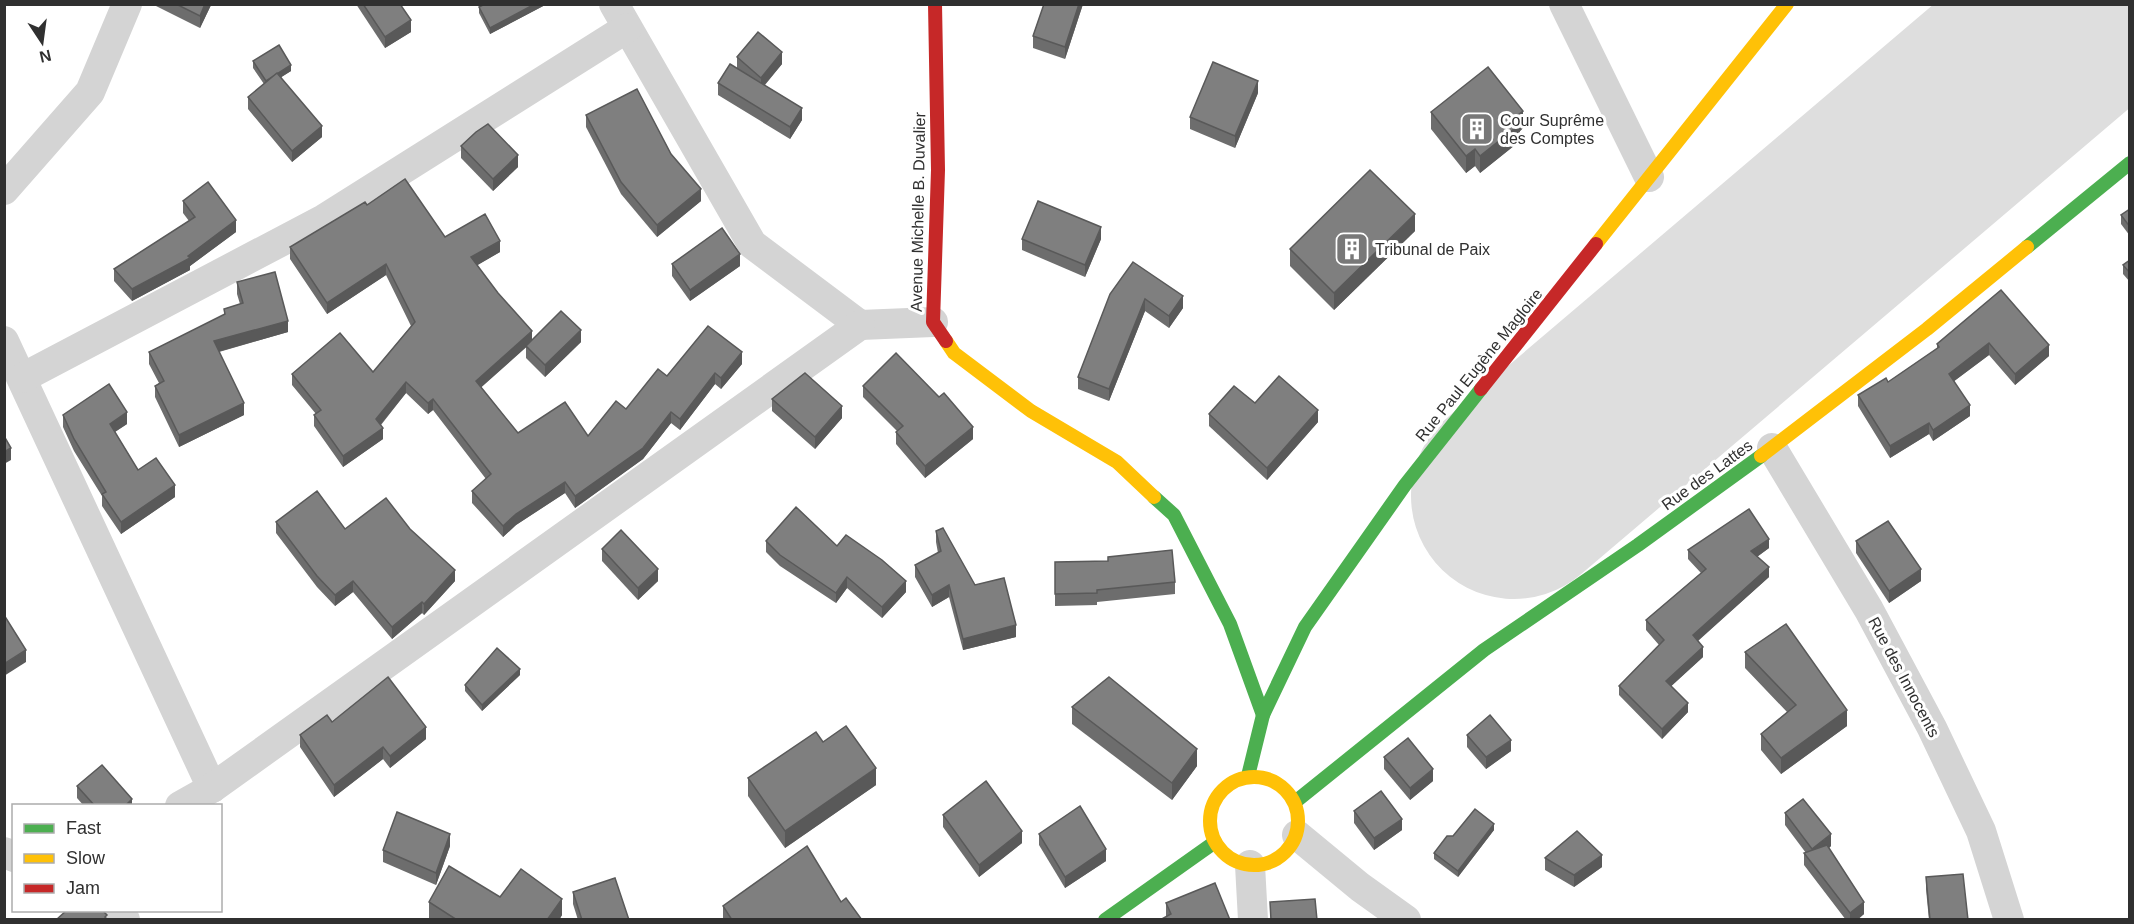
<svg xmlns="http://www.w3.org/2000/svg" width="2134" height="924" font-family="Helvetica,sans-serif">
  <rect width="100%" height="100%" fill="#fff"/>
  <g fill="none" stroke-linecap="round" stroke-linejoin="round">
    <path stroke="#dedede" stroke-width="206" d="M1514,496L2093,4"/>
    <g stroke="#d4d4d4" stroke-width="30">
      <path d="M614,4L752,244L860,325L933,322"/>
      <path d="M1564,4L1649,177"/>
      <path d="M4,190L90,92L127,4"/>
      <path d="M4,341L212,788"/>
      <path d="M22,378L324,219L627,28"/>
      <path d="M1772,448L1869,610L1932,728L1981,831L2009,920"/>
      <path d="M180,806L212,788L860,325"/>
      <path d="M1297,835L1360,887L1406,920"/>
      <path d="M4,852L14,857"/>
      <path d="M1250,865L1253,920"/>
      <path d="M109,910L125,920"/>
    </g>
    <g stroke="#4caf50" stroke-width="14">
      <path d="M2027,247L2130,163"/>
      <path d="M1154,497L1174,515L1230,624L1263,715"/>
      <path d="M1248,776L1263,715L1305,627L1405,485L1481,389"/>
      <path d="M1295,802L1484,650L1638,545L1761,456"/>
      <path d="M1105,920L1215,842"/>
    </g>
    <g stroke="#ffc107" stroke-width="14">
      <path d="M1596,244L1787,4"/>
      <path d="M946,341L954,353L1031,411L1117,462L1154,497"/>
      <path d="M1761,456L1927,329L2027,247"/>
      <circle cx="1254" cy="821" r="44"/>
    </g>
    <g stroke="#c62828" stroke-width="14">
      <path d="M935,4L938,170L933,322L946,341"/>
      <path d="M1481,389L1596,244"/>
    </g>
  </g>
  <g fill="#6d6d6d">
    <path d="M152,4H211V5L200,28Z"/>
    <path d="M356,4H400L411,32L385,48Z"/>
    <path d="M481,4H547L490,34L479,13V7L483,6Z"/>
    <path d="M1044,4H1083L1065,59L1033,48V36Z"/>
    <path d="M737,57L782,64L765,85L802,120L790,139L718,95V83L737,68Z"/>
    <path d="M253,61L291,71L281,77L322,137L292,162L248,109V97L264,84L253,68Z"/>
    <path d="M1258,93L1235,148L1190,129V117Z"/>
    <path d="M1431,112L1523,128L1520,131V141L1480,173L1475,166L1466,173L1431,129Z"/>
    <path d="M586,115L671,154L701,201L657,237L621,194L586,127Z"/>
    <path d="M461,146L518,167L493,191L461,158Z"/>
    <path d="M183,201L236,232L190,266V270L132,301L114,281V269L189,221L183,213Z"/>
    <path d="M367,205L445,237L500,252L477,265L532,340L581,342L545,377L526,358V347L481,387L518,433L588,436L626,409L667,376L742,364L721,389L715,384L680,430L671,423L643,459L575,508L565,493L516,525L503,537L472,503V491L486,479L433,410L428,414L406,393L381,425L383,439L343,467L314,426V415L316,414L292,385V374L373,372L411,326L386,275L327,314L290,259V247Z"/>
    <path d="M2130,209V236L2121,224V215Z"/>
    <path d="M1415,231L1334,310L1290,266V249Z"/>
    <path d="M1022,239H1101L1085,277L1022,250Z"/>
    <path d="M2130,260V282L2123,274V265Z"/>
    <path d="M1133,262L1183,308L1169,328L1145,311L1109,401L1078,389V377Z"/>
    <path d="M672,264L740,266L690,301L672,276Z"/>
    <path d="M237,282L288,332L219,352L244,415L179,447L155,397V386L159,383L149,364V352L224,315V309L240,304L237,294Z"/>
    <path d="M2001,290L2049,356L2015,385L1989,355L1954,381L1970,416L1933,441L1929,434L1890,458L1858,406V395L1888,382L1937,349V344Z"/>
    <path d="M863,386L973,439L925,478L896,444V432L897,431L863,397Z"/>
    <path d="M772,399L842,418L815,449L772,411Z"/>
    <path d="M1255,403L1318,422L1267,480L1209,426V414Z"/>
    <path d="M63,415L127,424L115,432L138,470L175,497L121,534L102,506V496L74,451L63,427Z"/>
    <path d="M276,522L345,529H410L455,581L424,615L422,613L392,639L353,592L335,606L317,587L276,533Z"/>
    <path d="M936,531L975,585L1016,637L963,650L949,597L932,607L915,577V565L938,553L936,542Z"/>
    <path d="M766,541L837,546L906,592L882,618L847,588L836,603L780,566L766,552Z"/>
    <path d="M1856,541L1921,581L1889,603L1856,553Z"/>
    <path d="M1769,548L1757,557L1769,577L1698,641L1703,657L1671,686L1688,712L1662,739L1619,695V686L1659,645L1646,630V620L1701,573L1688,559V550Z"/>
    <path d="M602,549L658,581L638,600L602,561Z"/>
    <path d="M1055,562L1175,582V594L1097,602V605L1055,606Z"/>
    <path d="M1745,652L1847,726L1781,774L1761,750V734L1787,712L1745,668Z"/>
    <path d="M520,675L482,711L465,691V685Z"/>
    <path d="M1072,707L1197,766L1172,800L1072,724Z"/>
    <path d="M332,722L426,739L390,768L383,759L334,797L300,747V735Z"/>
    <path d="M1467,735L1511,751L1486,769L1467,747Z"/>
    <path d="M823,742L876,785L785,848L748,796V778Z"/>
    <path d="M1384,757L1433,781L1410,800L1384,769Z"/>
    <path d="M77,786L132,806H84L77,798Z"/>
    <path d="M1354,811L1402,830L1374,850L1354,823Z"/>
    <path d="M1785,813L1831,846L1829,848L1864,914L1857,920H1846L1804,865V853H1806L1785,825Z"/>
    <path d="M943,815L1022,843L979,877L943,827Z"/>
    <path d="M1494,830L1458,877L1434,859V853L1453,836Z"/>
    <path d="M1039,834L1106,861L1065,888L1039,845Z"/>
    <path d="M450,846L436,885L383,862V850Z"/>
    <path d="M1545,858L1602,867L1574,887L1545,870Z"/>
    <path d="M1926,877L1968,920H1929L1926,889Z"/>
    <path d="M573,892L629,920H578L573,904Z"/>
    <path d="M500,897L562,915L559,920H432L429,918V902Z"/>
    <path d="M841,902L862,920H723V906Z"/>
    <path d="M1166,903L1230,920L1166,916Z"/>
  </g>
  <g fill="#595959">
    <path d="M205,4H211V5L200,28V16Z"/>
    <path d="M535,4H547L490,34V28Z"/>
    <path d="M1079,4H1083L1065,59V47Z"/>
    <path d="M411,20V32L385,48V37Z"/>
    <path d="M782,52V64L761,89V78Z"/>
    <path d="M291,65V71L266,87V81Z"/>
    <path d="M1258,81V93L1235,148V136Z"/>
    <path d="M802,108V120L790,139V127Z"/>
    <path d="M1523,111V128L1520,131V141L1480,173V156L1514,118Z"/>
    <path d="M322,126V137L292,162V151Z"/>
    <path d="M1475,149V166L1466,173V156Z"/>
    <path d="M518,155V167L493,191V179Z"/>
    <path d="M701,189V201L657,237V225Z"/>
    <path d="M1415,214V231L1334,310V293Z"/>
    <path d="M236,220V232L190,266V270L132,301V289L188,256Z"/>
    <path d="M1101,227V239L1085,277V265Z"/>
    <path d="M500,241V252L471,269V257Z"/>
    <path d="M740,254V266L690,301V290Z"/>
    <path d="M386,264V275L327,314V303Z"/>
    <path d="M1183,296V308L1169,328V316Z"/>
    <path d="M1145,299V311L1109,401V389Z"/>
    <path d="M288,321V332L214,353V341Z"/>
    <path d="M581,330V342L545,377V365Z"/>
    <path d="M532,331V342L476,392V381Z"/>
    <path d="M1989,343V355L1949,385V374Z"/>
    <path d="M2049,345V356L2015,385V374Z"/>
    <path d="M742,352V364L721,389V378Z"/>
    <path d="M715,373V384L680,430V419Z"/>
    <path d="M406,382V393L376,430V419Z"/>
    <path d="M433,399V410L428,414V403Z"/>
    <path d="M244,403V415L179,447V435Z"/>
    <path d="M1970,405V416L1933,441V430Z"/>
    <path d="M842,406V418L815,449V437Z"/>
    <path d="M1318,410V422L1267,480V468Z"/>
    <path d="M127,412V424L110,435V424Z"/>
    <path d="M671,412V423L643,459L575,508V496Z"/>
    <path d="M1929,423V434L1890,458V446Z"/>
    <path d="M973,427V439L925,478V466Z"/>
    <path d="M383,428V439L343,467V456Z"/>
    <path d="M11,448V460L4,464V452Z"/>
    <path d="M565,482V493L516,525L503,537V526L516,514Z"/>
    <path d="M175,485V497L121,534V522Z"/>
    <path d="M1769,539V548L1751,561V551Z"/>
    <path d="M1769,567V577L1693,645V635Z"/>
    <path d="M658,569V581L638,600V588Z"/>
    <path d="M1921,569V581L1889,603V591Z"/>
    <path d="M455,570V581L424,615V604Z"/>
    <path d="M847,577V588L836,603V593Z"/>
    <path d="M353,581V592L335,606V595Z"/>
    <path d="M906,581V592L882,618V607Z"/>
    <path d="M949,585V597L932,607V595Z"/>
    <path d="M422,602V613L392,639V627Z"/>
    <path d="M1016,625V637L963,650V639Z"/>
    <path d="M1703,647V657L1666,691V681Z"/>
    <path d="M26,650V662L4,676V664Z"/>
    <path d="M520,669V675L482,711V705Z"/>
    <path d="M1688,703V712L1662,739V729Z"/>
    <path d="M1847,710V726L1781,774V758Z"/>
    <path d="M426,727V739L390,768V756Z"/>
    <path d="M1511,740V751L1486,769V757Z"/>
    <path d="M383,747V759L334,797V785Z"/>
    <path d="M1197,749V766L1172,800V783Z"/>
    <path d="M876,768V785L785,848V831Z"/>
    <path d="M1433,769V781L1410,800V788Z"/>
    <path d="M132,799V806H125Z"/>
    <path d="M1402,819V830L1374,850V838Z"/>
    <path d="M1494,824V830L1458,877V871Z"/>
    <path d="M1022,831V843L979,877V865Z"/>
    <path d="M450,834V846L436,885V873Z"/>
    <path d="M1831,834V846L1812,861V849Z"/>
    <path d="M1106,849V861L1065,888V877Z"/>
    <path d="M1602,855V867L1574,887V875Z"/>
    <path d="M562,899V915L559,920H547Z"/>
    <path d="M1864,902V914L1857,920H1850V913Z"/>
  </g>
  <g fill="#7f7f7f" stroke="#595959" stroke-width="1.5">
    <path d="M176,4H205L200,16Z"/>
    <path d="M363,4H400L411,20L385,37Z"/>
    <path d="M485,4H535L490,28L479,7Z"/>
    <path d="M1044,4H1079L1065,47L1033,36Z"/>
    <path d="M758,32L782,52L761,78L737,57Z"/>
    <path d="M279,45L291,65L266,81L253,61Z"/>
    <path d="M1213,62L1258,81L1235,136L1190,117Z"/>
    <path d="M730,64L802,108L790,127L718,83Z"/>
    <path d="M1488,67L1523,111L1514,118L1520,124L1480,156L1475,149L1466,156L1431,112Z"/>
    <path d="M277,73L322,126L292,151L248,97Z"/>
    <path d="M637,89L671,154L701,189L657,225L621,182L586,115Z"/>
    <path d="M488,124L518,155L493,179L461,146L476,132Z"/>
    <path d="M1370,170L1415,214L1334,293L1290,249Z"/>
    <path d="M405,179L445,237L485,214L500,241L471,257L498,293L532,331L476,381L518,433L565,402L588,436L616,401L626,409L658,369L667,376L708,326L742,352L721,378L715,373L680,419L671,412L643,448L575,496L565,482L516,514L503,526L472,491L491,474L433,399L428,403L406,382L376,419L383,428L343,456L314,415L321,410L292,374L340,333L373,372L415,322L386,264L327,303L290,247L365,202L367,205Z"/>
    <path d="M208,182L236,220L188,256L190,258L132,289L114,269L195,217L183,201Z"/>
    <path d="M1038,201L1101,227L1085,265L1022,239Z"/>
    <path d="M2130,209V227L2121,215Z"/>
    <path d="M722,228L740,254L690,290L672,264Z"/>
    <path d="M2130,260V273L2123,265Z"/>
    <path d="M1133,262L1183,296L1169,316L1145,299L1109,389L1078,377L1110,294Z"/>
    <path d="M275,272L288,321L214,341L244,403L179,435L155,386L164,381L149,352L225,314L224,309L243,303L237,282Z"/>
    <path d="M2001,290L2049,345L2015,374L1989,343L1949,374L1970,405L1933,430L1929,423L1890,446L1858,395L1886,378L1888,382L1939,347L1937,344Z"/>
    <path d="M561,311L581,330L545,365L526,346Z"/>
    <path d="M896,353L939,397L944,393L973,427L925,466L896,432L903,426L863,386Z"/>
    <path d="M805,373L842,406L815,437L772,399Z"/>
    <path d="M1279,376L1318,410L1267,468L1209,414L1234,386L1255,403Z"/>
    <path d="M109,384L127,412L110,424L138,470L156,458L175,485L121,522L102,494L106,492L74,439L63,415Z"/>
    <path d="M4,436L11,448L4,452Z"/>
    <path d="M317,491L345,529L386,498L410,529L455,570L424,604L422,602L392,627L353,581L335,595L317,576L276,522Z"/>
    <path d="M796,507L837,546L846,535L882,560L906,581L882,607L847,577L836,593L780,555L766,541Z"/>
    <path d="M1749,509L1769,539L1751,551L1769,567L1693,635L1703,647L1666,681L1688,703L1662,729L1619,686L1664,640L1646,620L1706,569L1688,550Z"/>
    <path d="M1888,521L1921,569L1889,591L1856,541Z"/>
    <path d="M943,528L975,585L1004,578L1016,625L963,639L949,585L932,595L915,565L941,551L936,531Z"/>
    <path d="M621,530L658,569L638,588L602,549Z"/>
    <path d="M1172,550L1175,582L1097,590V593L1055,594V562L1108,561V557Z"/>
    <path d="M4,615L26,650L4,664Z"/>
    <path d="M1786,624L1847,710L1781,758L1761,734L1796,705L1745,652Z"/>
    <path d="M497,648L520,669L482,705L465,685Z"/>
    <path d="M388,677L426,727L390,756L383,747L334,785L300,735L327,715L332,722Z"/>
    <path d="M1109,677L1197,749L1172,783L1072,707Z"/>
    <path d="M1490,715L1511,740L1486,757L1467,735Z"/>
    <path d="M846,726L876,768L785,831L748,778L816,732L823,742Z"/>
    <path d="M1408,738L1433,769L1410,788L1384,757Z"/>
    <path d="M102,765L132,799L125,806H95L77,786Z"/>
    <path d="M986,781L1022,831L979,865L943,815Z"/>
    <path d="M1381,791L1402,819L1374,838L1354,811Z"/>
    <path d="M1803,799L1831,834L1812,849L1785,813Z"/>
    <path d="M1080,806L1106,849L1065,877L1039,834Z"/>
    <path d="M1475,809L1494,824L1458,871L1434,853L1447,836H1453Z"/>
    <path d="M397,812L450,834L436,873L383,850Z"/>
    <path d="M1577,831L1602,855L1574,875L1545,858Z"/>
    <path d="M1827,845L1864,902L1850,913L1804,853Z"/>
    <path d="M807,846L841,902L846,898L862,920H732L723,906Z"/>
    <path d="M449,866L500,897L521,869L562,899L547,920H457L429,902Z"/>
    <path d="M1963,874L1968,920H1930L1926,877Z"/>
    <path d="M615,878L629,920H582L573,892Z"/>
    <path d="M1215,883L1230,920H1160L1171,914L1166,903Z"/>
    <path d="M1315,899L1317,920H1271L1270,902Z"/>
    <path d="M67,910H102L107,915L105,917L108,920H56Z"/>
  </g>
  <defs>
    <g id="building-square" transform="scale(1.725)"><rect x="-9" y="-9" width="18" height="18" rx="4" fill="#787878" stroke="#fff"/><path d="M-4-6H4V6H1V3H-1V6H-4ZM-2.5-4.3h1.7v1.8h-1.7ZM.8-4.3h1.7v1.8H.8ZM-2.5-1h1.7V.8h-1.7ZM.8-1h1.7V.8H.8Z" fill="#fff"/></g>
  </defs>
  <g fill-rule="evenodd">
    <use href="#building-square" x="1477" y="129"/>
    <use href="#building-square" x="1352" y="249"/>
  </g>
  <g text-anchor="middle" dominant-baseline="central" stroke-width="6" stroke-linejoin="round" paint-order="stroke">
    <g font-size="16" fill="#303030" stroke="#fff" text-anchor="start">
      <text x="1500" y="120">Cour Suprême<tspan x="1500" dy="18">des Comptes</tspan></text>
      <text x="1375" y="249">Tribunal de Paix</text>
    </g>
    <g font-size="16" fill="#303030" stroke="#fff">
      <text transform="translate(918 212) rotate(-89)">Avenue Michelle B. Duvalier</text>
      <text transform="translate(1479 365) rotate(-51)">Rue Paul Eugène Magloire</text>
      <text transform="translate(1707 475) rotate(-36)">Rue des Lattes</text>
      <text transform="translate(1904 677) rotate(62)">Rue des Innocents</text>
    </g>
  </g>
  <rect width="2134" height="924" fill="none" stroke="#303030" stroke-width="12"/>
  <rect x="12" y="804" width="210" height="108" fill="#ffffff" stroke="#acacac" stroke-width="1.5"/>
  <rect x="24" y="824" width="30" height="9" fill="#4caf50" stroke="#acacac" stroke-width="1.5"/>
  <text x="66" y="834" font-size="18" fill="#303030">Fast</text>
  <rect x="24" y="854" width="30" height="9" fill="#ffc107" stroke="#acacac" stroke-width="1.5"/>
  <text x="66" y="864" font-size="18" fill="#303030">Slow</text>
  <rect x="24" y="884" width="30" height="9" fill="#c62828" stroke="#acacac" stroke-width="1.5"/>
  <text x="66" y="894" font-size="18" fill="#303030">Jam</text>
  <g transform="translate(42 42) rotate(167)" stroke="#ffffff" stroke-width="4.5" paint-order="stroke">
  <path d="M0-4.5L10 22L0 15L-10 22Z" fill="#303030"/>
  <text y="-9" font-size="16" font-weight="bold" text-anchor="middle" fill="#303030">N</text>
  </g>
</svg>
